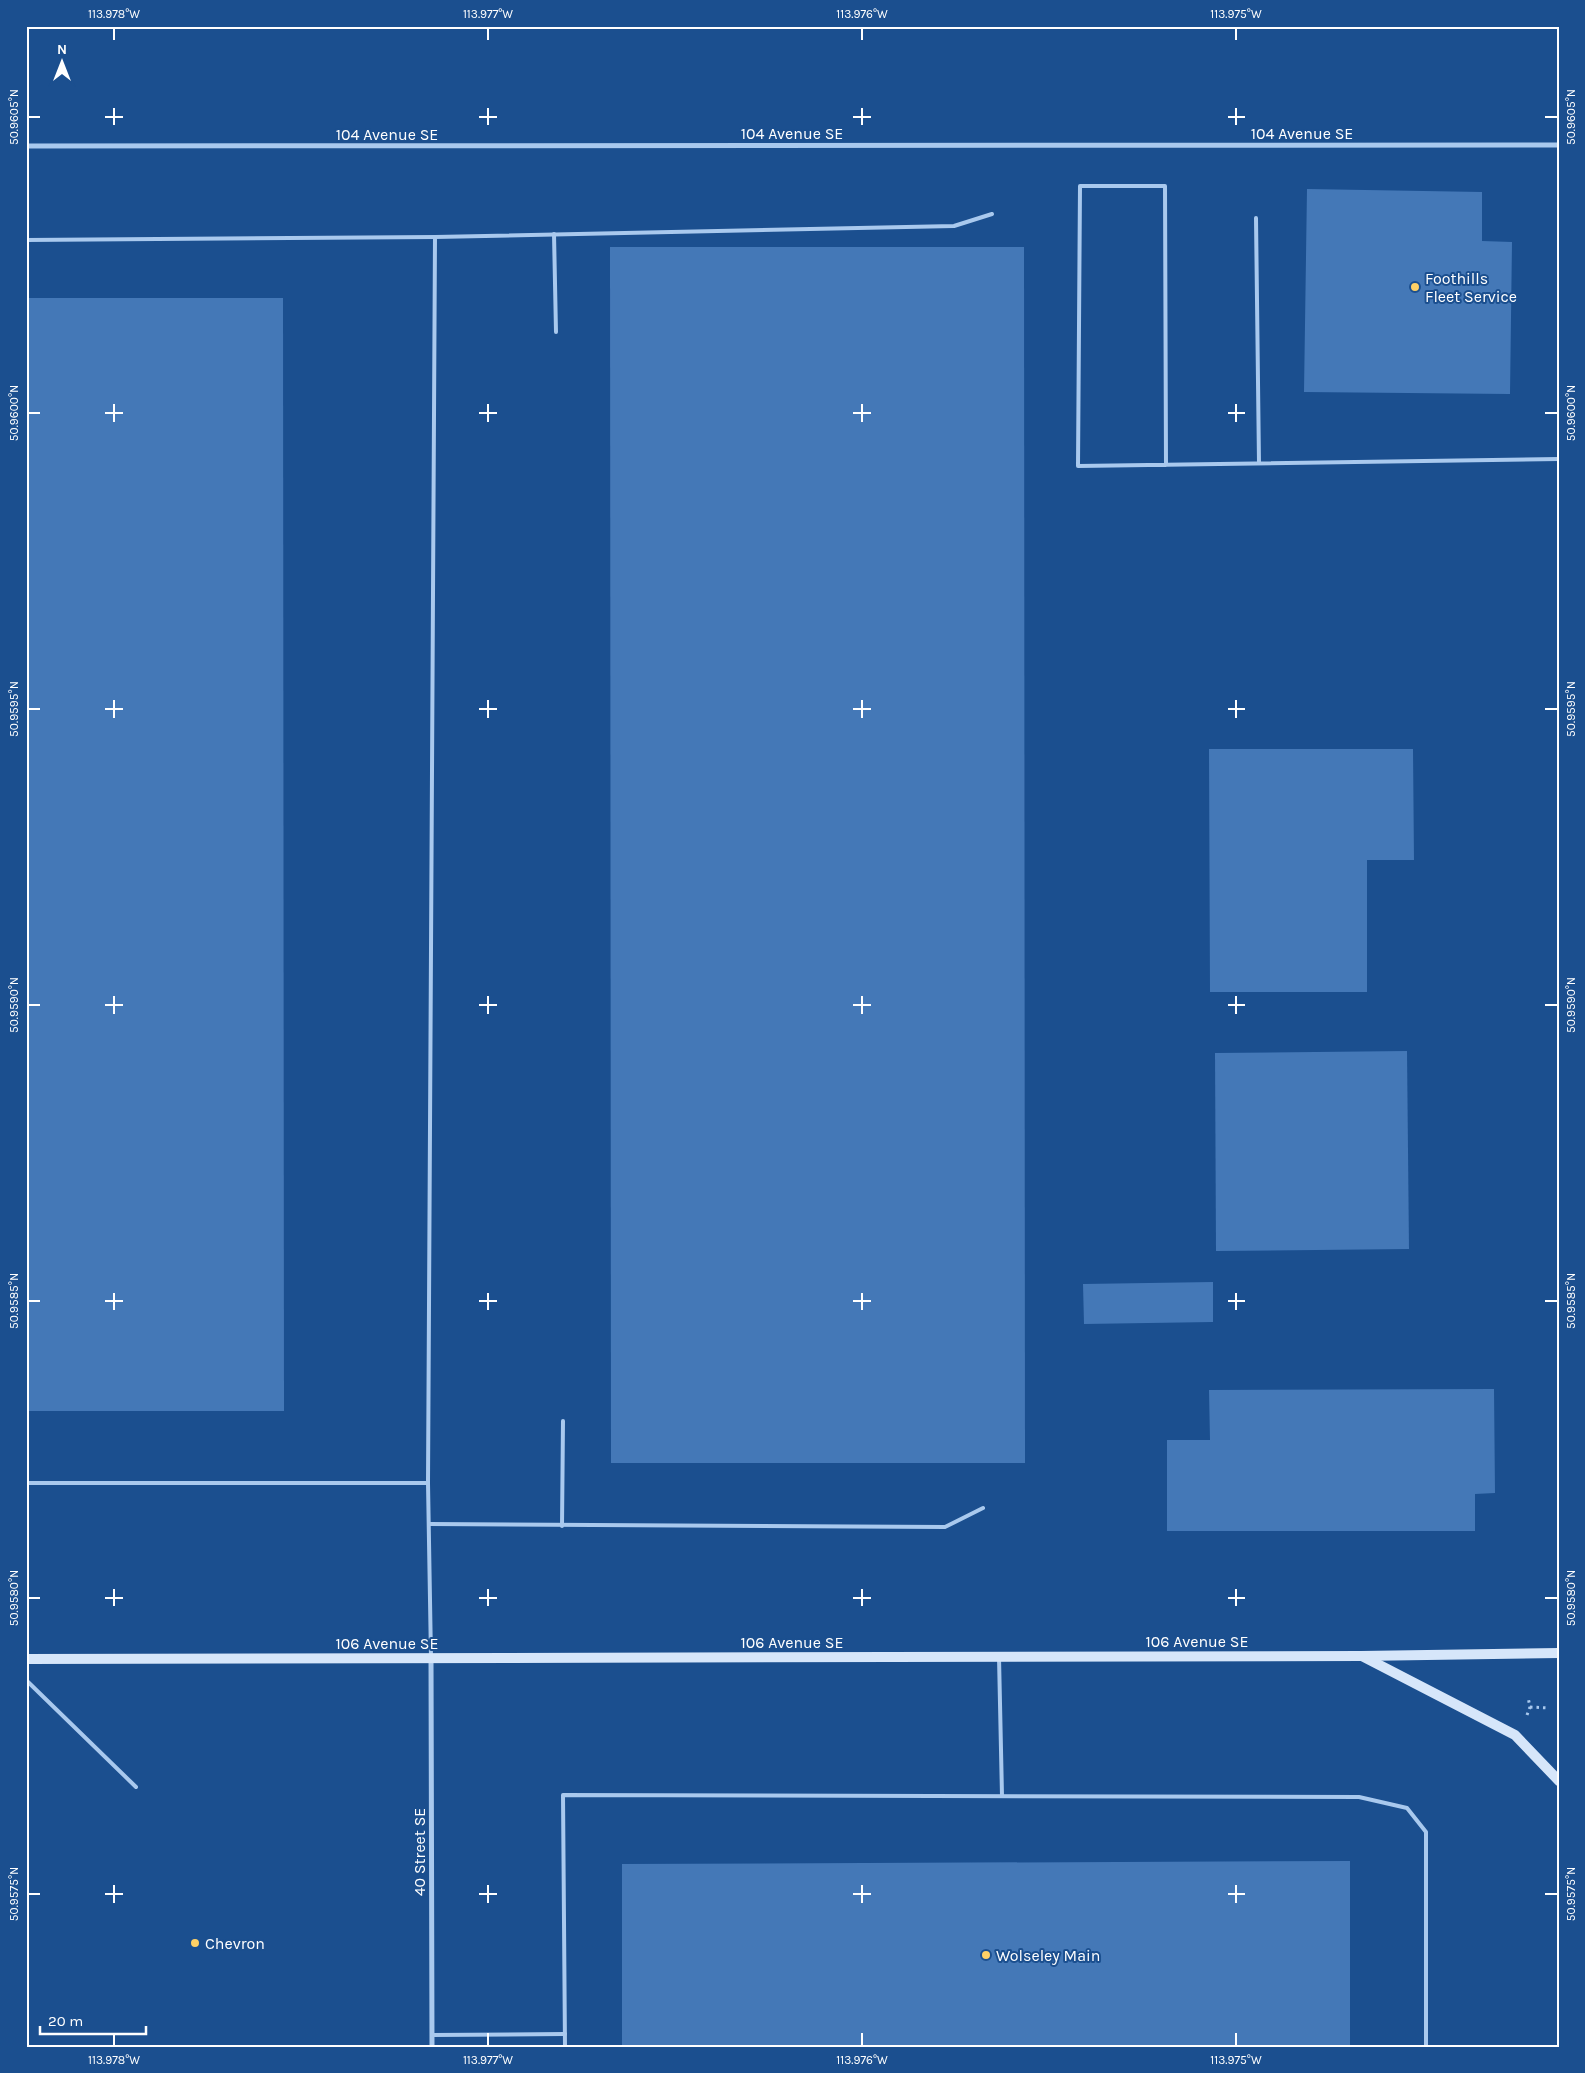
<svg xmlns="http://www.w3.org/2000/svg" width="1585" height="2073" font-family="Karla,sans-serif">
  <rect width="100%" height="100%" fill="#1b4f8f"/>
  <g fill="#4478b7">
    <path d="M1307,189L1482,192V241L1512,242L1510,394L1304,392Z"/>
    <path d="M610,247H1024L1025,1463H611Z"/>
    <path d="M26,298H283L284,1411H26Z"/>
    <path d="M1209,749H1413L1414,860H1367V992H1210Z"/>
    <path d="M1407,1051L1409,1249L1216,1251L1215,1053Z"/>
    <path d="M1213,1282V1322L1084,1324L1083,1284Z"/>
    <path d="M1494,1389L1495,1493L1475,1494V1531H1167V1440H1210L1209,1390Z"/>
    <path d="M1350,1861V2047H622V1864Z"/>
  </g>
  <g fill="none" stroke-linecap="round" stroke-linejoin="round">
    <g stroke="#a9c9ee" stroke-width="3" stroke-dasharray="2.5 4" stroke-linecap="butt">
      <path d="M1530,1707L1549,1708"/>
      <path d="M1527,1715L1530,1707L1528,1697"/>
    </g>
    <g stroke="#a9c9ee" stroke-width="4">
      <path d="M1256,218L1259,463"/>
      <path d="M554,234L556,332"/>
      <path d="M26,240L435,237L954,226L992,214"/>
      <path d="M1166,465L1165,186H1080L1078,466C1238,464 1398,461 1559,459"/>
      <path d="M26,1483H428L431,1658"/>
      <path d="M428,1483L435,237"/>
      <path d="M429,1524L945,1527L983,1508"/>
      <path d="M562,1526L563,1421"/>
      <path d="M999,1657L1002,1796"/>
      <path d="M26,1680L136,1787"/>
      <path d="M432,2035L565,2034"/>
      <path d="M565,2047L563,1795L1359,1797L1407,1808L1426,1832V2047"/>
    </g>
    <g stroke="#a9c9ee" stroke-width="5">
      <path d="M26,146L1559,145"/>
      <path d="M431,1658L432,2047"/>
    </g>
    <g stroke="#d6e6fa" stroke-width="10">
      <path d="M1362,1656L1515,1735L1559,1781"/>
      <path d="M26,1659L1361,1656L1559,1653"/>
    </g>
  </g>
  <path fill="none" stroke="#fff" stroke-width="2" d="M114,28V40M488,28V40M862,28V40M1236,28V40M114,108V125M488,108V125M862,108V125M1236,108V125M28,117H40M105,117H123M479,117H497M853,117H871M1228,117H1245M1545,117H1558M114,404V422M488,404V422M862,404V422M1236,404V422M28,413H40M105,413H123M479,413H497M853,413H871M1228,413H1245M1545,413H1558M114,700V718M488,700V718M862,700V718M1236,700V718M28,709H40M105,709H123M479,709H497M853,709H871M1228,709H1245M1545,709H1558M114,996V1014M488,996V1014M862,996V1014M1236,996V1014M28,1005H40M105,1005H123M479,1005H497M853,1005H871M1228,1005H1245M1545,1005H1558M114,1293V1310M488,1293V1310M862,1293V1310M1236,1293V1310M28,1301H40M105,1301H123M479,1301H497M853,1301H871M1228,1301H1245M1545,1301H1558M114,1589V1606M488,1589V1606M862,1589V1606M1236,1589V1606M28,1598H40M105,1598H123M479,1598H497M853,1598H871M1228,1598H1245M1545,1598H1558M114,1885V1903M488,1885V1903M862,1885V1903M1236,1885V1903M28,1894H40M105,1894H123M479,1894H497M853,1894H871M1228,1894H1245M1545,1894H1558M114,2033V2046M488,2033V2046M862,2033V2046M1236,2033V2046"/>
  <g fill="#ffd166" stroke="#1b4f8f" stroke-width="2">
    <circle cx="1415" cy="287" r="5"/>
    <circle cx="195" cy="1943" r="5"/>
    <circle cx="986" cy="1955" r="5"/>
  </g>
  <g text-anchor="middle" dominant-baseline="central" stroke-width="4" stroke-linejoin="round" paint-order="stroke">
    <g font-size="16" fill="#fff" stroke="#1b4f8f">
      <text x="792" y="133">104 Avenue SE</text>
      <text x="1302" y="133">104 Avenue SE</text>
      <text x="387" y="134">104 Avenue SE</text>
      <text x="1197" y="1641">106 Avenue SE</text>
      <text x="792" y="1642">106 Avenue SE</text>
      <text x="387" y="1643">106 Avenue SE</text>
      <text transform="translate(419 1852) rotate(-90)">40 Street SE</text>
    </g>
    <g font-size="16" fill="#fff" stroke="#1b4f8f" text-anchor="start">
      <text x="1425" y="278">Foothills<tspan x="1425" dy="18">Fleet Service</tspan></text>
      <text x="205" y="1943">Chevron</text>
      <text x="996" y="1955">Wolseley Main</text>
    </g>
  </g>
  <rect width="1585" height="2073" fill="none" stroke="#1b4f8f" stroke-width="55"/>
  <g transform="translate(62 62)" stroke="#1b4f8f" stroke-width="4" paint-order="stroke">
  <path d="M0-4L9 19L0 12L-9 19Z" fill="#ffffff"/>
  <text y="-8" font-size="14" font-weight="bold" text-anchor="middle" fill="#ffffff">N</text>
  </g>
  <path d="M40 2026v8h106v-8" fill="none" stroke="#ffffff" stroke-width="2.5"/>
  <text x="48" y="2026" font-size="15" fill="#ffffff" stroke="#1b4f8f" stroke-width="4" paint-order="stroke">20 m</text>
  <rect x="28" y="28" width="1530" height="2018" fill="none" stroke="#fff" stroke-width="2"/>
  <g font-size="12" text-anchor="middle" fill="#fff">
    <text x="114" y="18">113.978°W</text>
    <text x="488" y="18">113.977°W</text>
    <text x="862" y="18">113.976°W</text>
    <text x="1236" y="18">113.975°W</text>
    <text transform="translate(14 117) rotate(-90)" y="4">50.9605°N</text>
    <text transform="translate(1571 117) rotate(-90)" y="4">50.9605°N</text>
    <text transform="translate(14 413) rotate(-90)" y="4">50.9600°N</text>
    <text transform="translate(1571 413) rotate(-90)" y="4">50.9600°N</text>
    <text transform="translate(14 709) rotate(-90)" y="4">50.9595°N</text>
    <text transform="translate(1571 709) rotate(-90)" y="4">50.9595°N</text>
    <text transform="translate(14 1005) rotate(-90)" y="4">50.9590°N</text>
    <text transform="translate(1571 1005) rotate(-90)" y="4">50.9590°N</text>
    <text transform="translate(14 1301) rotate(-90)" y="4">50.9585°N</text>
    <text transform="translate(1571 1301) rotate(-90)" y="4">50.9585°N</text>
    <text transform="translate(14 1598) rotate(-90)" y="4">50.9580°N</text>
    <text transform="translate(1571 1598) rotate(-90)" y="4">50.9580°N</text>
    <text transform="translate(14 1894) rotate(-90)" y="4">50.9575°N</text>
    <text transform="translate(1571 1894) rotate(-90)" y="4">50.9575°N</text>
    <text x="114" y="2064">113.978°W</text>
    <text x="488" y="2064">113.977°W</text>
    <text x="862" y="2064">113.976°W</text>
    <text x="1236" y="2064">113.975°W</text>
  </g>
</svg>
